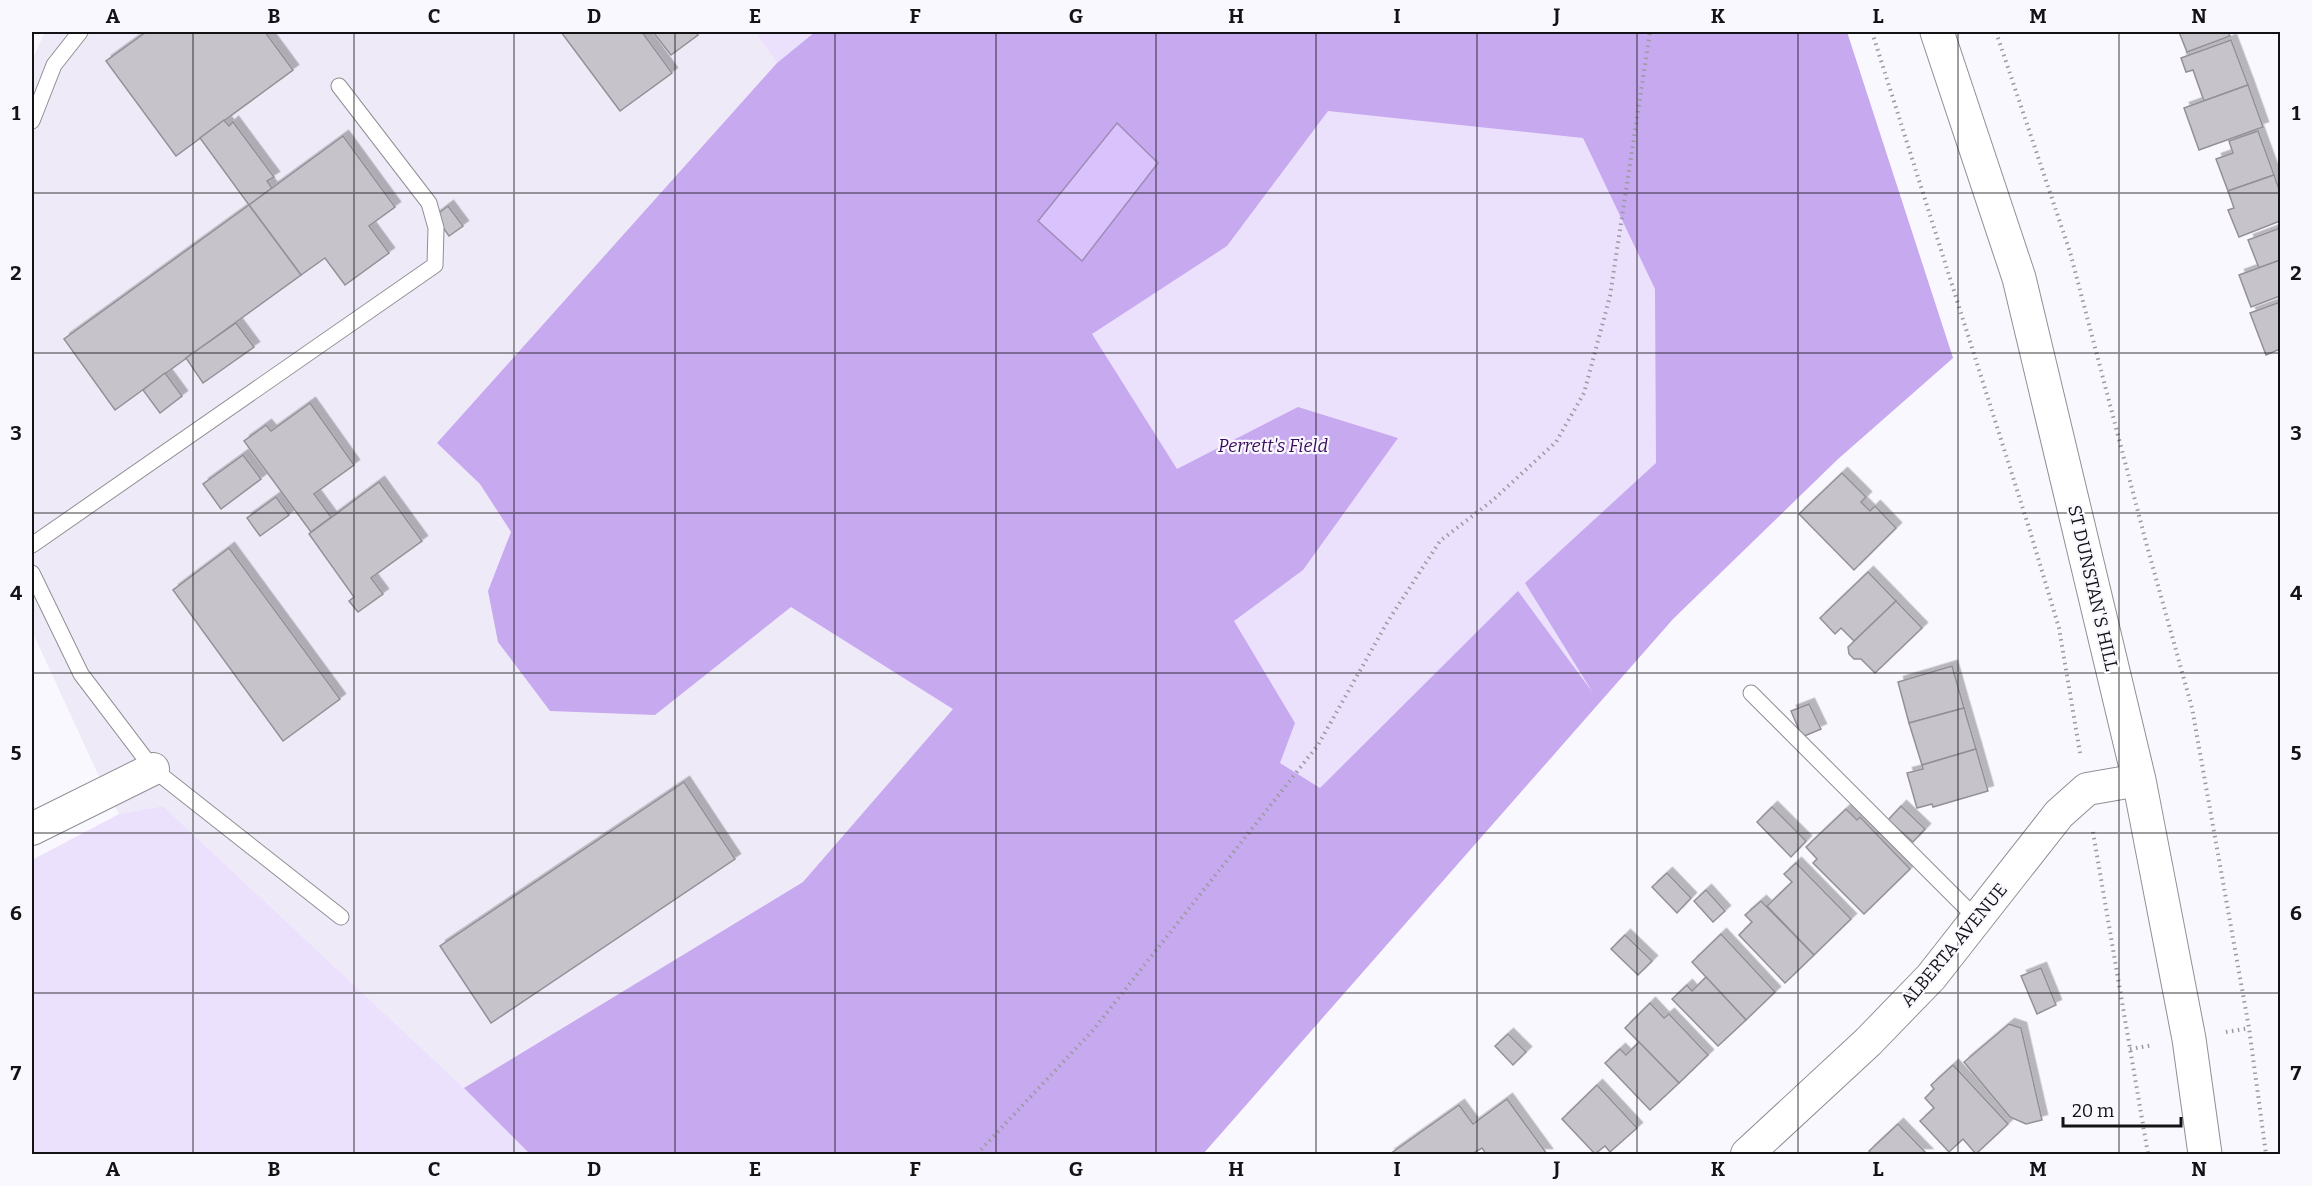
<svg xmlns="http://www.w3.org/2000/svg" width="2312" height="1186" font-family="Bitter,serif">
  <defs>
    <filter id="shadow"><feDropShadow dx="5.5" dy="-5.5" stdDeviation="0" flood-color="#0004"/></filter>
  </defs>
  <rect width="100%" height="100%" fill="#faf8ff"/>
  <path fill="#efeaf7" d="M45,32H755L777,63L437,443L480,484L511,533L488,591L498,642L550,711L655,715L791,607L953,709L803,882L464,1088L163,806L119,814L96,770L32,631V60Z"/>
  <path fill="#ece1fd" d="M755,32H1847L1953,358L1838,459L1673,619L1203,1154H32V860L119,814L163,806L464,1088L803,882L953,710L791,607L655,715L550,711L498,642L488,591L511,532L480,484L437,443L777,63Z"/>
  <path fill="#c7a9f0" fill-rule="evenodd" d="M815,32H1847L1953,358L1838,459L1673,619L1203,1154H530L464,1088L803,882L953,709L791,607L655,715L550,711L498,642L488,591L511,532L480,484L437,443L777,63ZM1328,111L1583,138L1655,289L1656,463L1525,583L1593,693L1518,591L1320,788L1280,763L1295,723L1234,621L1303,570L1398,438L1298,407L1177,469L1092,334L1227,246Z"/>
  <path fill="#dac2fc" stroke="#9e8db6" stroke-width="1.5" d="M1117,123L1158,163L1082,261L1038,221Z"/>
  <g fill="#c6c3ca" stroke="#939197" stroke-width="1.5" filter="url(#shadow)">
    <path d="M146,32H265L293,70L176,156L106,61Z"/>
    <path d="M561,32H642L672,73L620,111Z"/>
    <path d="M653,32H696L698,35L671,55Z"/>
    <path d="M2179,32H2228L2230,36L2187,52Z"/>
    <path d="M2231,40L2248,85L2204,101L2193,70L2186,72L2181,58Z"/>
    <path d="M2248,85L2263,127L2199,150L2184,108Z"/>
    <path d="M224,120L229,126L233,122L274,177L267,181L272,188L249,205L200,138Z"/>
    <path d="M2258,131L2274,175L2228,191L2216,159L2233,153L2229,141Z"/>
    <path d="M343,136L395,207L369,226L389,253L345,285L325,258L301,275L249,205Z"/>
    <path d="M2274,175L2280,192V221L2239,237L2228,210L2234,208L2228,191Z"/>
    <path d="M249,205L301,275L115,410L64,339Z"/>
    <path d="M448,206L463,226L449,236L435,216Z"/>
    <path d="M2280,228V260L2259,268L2248,240Z"/>
    <path d="M2280,260V296L2251,307L2239,275Z"/>
    <path d="M2280,302V349L2266,355L2250,313Z"/>
    <path d="M236,323L254,347L203,383L186,358Z"/>
    <path d="M165,373L182,396L160,413L143,390Z"/>
    <path d="M310,403L354,465L314,494L331,517L311,532L244,441L266,425L271,431Z"/>
    <path d="M243,455L261,479L221,509L203,484Z"/>
    <path d="M1842,473L1866,497L1861,502L1870,511L1875,506L1896,528L1854,570L1799,514Z"/>
    <path d="M379,482L422,541L371,578L383,594L358,612L349,601L354,597L309,534Z"/>
    <path d="M276,497L289,515L260,536L247,518Z"/>
    <path d="M229,548L340,699L283,741L173,590Z"/>
    <path d="M1868,572L1896,601L1854,641L1841,628L1835,634L1820,618Z"/>
    <path d="M1896,601L1922,628L1875,673L1861,659H1854L1849,654L1848,647Z"/>
    <path d="M1952,666L1964,708L1909,723L1898,682Z"/>
    <path d="M1809,704L1821,729L1802,737L1791,711Z"/>
    <path d="M1964,708L1976,749L1922,765L1909,723Z"/>
    <path d="M1976,749L1988,791L1933,807L1932,804L1917,808L1907,773L1923,769L1922,765Z"/>
    <path d="M684,782L735,859L491,1023L440,946Z"/>
    <path d="M1901,806L1925,829L1913,842L1888,820Z"/>
    <path d="M1772,807L1806,841L1791,857L1757,822Z"/>
    <path d="M1846,809L1857,820L1860,817L1910,869L1864,914L1813,863L1817,859L1806,847Z"/>
    <path d="M1796,863L1851,919L1814,955L1767,906L1792,882L1784,874Z"/>
    <path d="M1667,873L1691,898L1677,913L1652,887Z"/>
    <path d="M1706,890L1725,911L1713,922L1694,901Z"/>
    <path d="M1761,901L1814,955L1785,983L1739,935L1752,922L1745,915Z"/>
    <path d="M1721,934L1775,992L1746,1020L1692,962Z"/>
    <path d="M1625,935L1652,961L1638,975L1611,949Z"/>
    <path d="M2041,968L2056,1005L2037,1014L2021,976Z"/>
    <path d="M1706,977L1746,1020L1718,1046L1672,999L1687,985L1692,991Z"/>
    <path d="M1650,1003L1664,1018L1669,1014L1708,1055L1679,1083L1625,1028Z"/>
    <path d="M2009,1024L2021,1028L2042,1120L2026,1124L2010,1117L1964,1062Z"/>
    <path d="M1508,1034L1526,1052L1513,1065L1495,1046Z"/>
    <path d="M1639,1042L1679,1083L1650,1110L1605,1063L1620,1049L1626,1055Z"/>
    <path d="M1953,1065L2008,1124L1976,1154L1963,1139L1949,1152L1920,1121L1934,1108L1925,1098L1934,1089L1931,1085Z"/>
    <path d="M1597,1085L1637,1128L1610,1152L1605,1146L1595,1154L1562,1119Z"/>
    <path d="M1507,1099L1547,1154H1486L1482,1148L1472,1154H1390L1459,1105L1473,1124Z"/>
    <path d="M1898,1124L1927,1154H1872L1869,1151Z"/>
  </g>
  <g fill="none" stroke-linecap="round" stroke-linejoin="round">
    <g stroke="#918f95" stroke-width="17">
      <g id="lane">
        <path d="M32,121L54,65L80,32"/>
        <path d="M32,545L435,265L436,228L429,203L339,86"/>
        <path d="M32,573L81,674L153,769L341,917"/>
        <path d="M1751,693L1978,920"/>
      </g>
    </g>
    <g stroke="#918f95" stroke-width="34">
      <g id="street">
        <path d="M32,829L153,769"/>
        <path d="M1747,1154L1868,1042L1931,977L2059,814L2087,789L2139,780"/>
      </g>
    </g>
    <g stroke="#918f95" stroke-width="35">
      <path id="highway" d="M1937,32L2019,278L2139,780L2189,1039L2205,1154"/>
    </g>
    <g stroke="#9b9a9f" stroke-width="4" stroke-dasharray="1.5 4.5" stroke-linecap="butt">
      <path d="M1872,32L2030,531L2059,628L2080,753"/>
      <path d="M1996,32L2070,252L2147,546L2192,708L2249,1028L2266,1154"/>
      <path d="M2093,832L2148,1154"/>
      <path d="M2226,1032L2249,1028"/>
      <path d="M2130,1049L2153,1045"/>
      <path d="M977,1154L1094,1029L1318,745L1388,621L1440,541L1493,500L1556,442L1584,393L1610,296L1650,32"/>
    </g>
    <use href="#lane" stroke="#fff" stroke-width="15"/>
    <use href="#street" stroke="#fff" stroke-width="32"/>
    <use href="#highway" stroke="#fff" stroke-width="33"/>
  </g>
  <path fill="none" stroke="#131214" stroke-width="1.5" stroke-opacity="0.55" d="M193,32V1154M354,32V1154M514,32V1154M675,32V1154M835,32V1154M996,32V1154M1156,32V1154M1316,32V1154M1477,32V1154M1637,32V1154M1798,32V1154M1958,32V1154M2119,32V1154M32,193H2280M32,353H2280M32,513H2280M32,673H2280M32,833H2280M32,993H2280"/>
  <g text-anchor="middle" dominant-baseline="central" stroke-width="4.5" stroke-linejoin="round" paint-order="stroke">
    <g font-size="18" font-style="italic" fill="#390a5e" stroke="#faf8ff">
      <text x="1273" y="446">Perrett's Field</text>
    </g>
    <g font-size="18" fill="#131214" stroke="#faf8ff">
      <text transform="translate(2093 588) rotate(77)">ST DUNSTAN'S HILL</text>
      <text transform="translate(1954 945) rotate(-50)">ALBERTA AVENUE</text>
    </g>
  </g>
  <rect width="2312" height="1186" fill="none" stroke="#faf8ff" stroke-width="66"/>
  <path d="M2063 1117v9h118v-9" fill="none" stroke="#131214" stroke-width="3"/>
  <text x="2072" y="1117" font-size="18" fill="#131214" stroke="#faf8ff" stroke-width="4.5" paint-order="stroke">20 m</text>
  <rect x="33" y="33" width="2246" height="1120" fill="none" stroke="#131214" stroke-width="2"/>
  <g font-size="20" text-anchor="middle" font-weight="bold" fill="#131214">
    <text x="113" y="23">A</text>
    <text x="274" y="23">B</text>
    <text x="434" y="23">C</text>
    <text x="594" y="23">D</text>
    <text x="755" y="23">E</text>
    <text x="915" y="23">F</text>
    <text x="1076" y="23">G</text>
    <text x="1236" y="23">H</text>
    <text x="1397" y="23">I</text>
    <text x="1557" y="23">J</text>
    <text x="1718" y="23">K</text>
    <text x="1878" y="23">L</text>
    <text x="2038" y="23">M</text>
    <text x="2199" y="23">N</text>
    <text x="16" y="120">1</text>
    <text x="2296" y="120">1</text>
    <text x="16" y="280">2</text>
    <text x="2296" y="280">2</text>
    <text x="16" y="440">3</text>
    <text x="2296" y="440">3</text>
    <text x="16" y="600">4</text>
    <text x="2296" y="600">4</text>
    <text x="16" y="760">5</text>
    <text x="2296" y="760">5</text>
    <text x="16" y="920">6</text>
    <text x="2296" y="920">6</text>
    <text x="16" y="1080">7</text>
    <text x="2296" y="1080">7</text>
    <text x="113" y="1176">A</text>
    <text x="274" y="1176">B</text>
    <text x="434" y="1176">C</text>
    <text x="594" y="1176">D</text>
    <text x="755" y="1176">E</text>
    <text x="915" y="1176">F</text>
    <text x="1076" y="1176">G</text>
    <text x="1236" y="1176">H</text>
    <text x="1397" y="1176">I</text>
    <text x="1557" y="1176">J</text>
    <text x="1718" y="1176">K</text>
    <text x="1878" y="1176">L</text>
    <text x="2038" y="1176">M</text>
    <text x="2199" y="1176">N</text>
  </g>
</svg>
